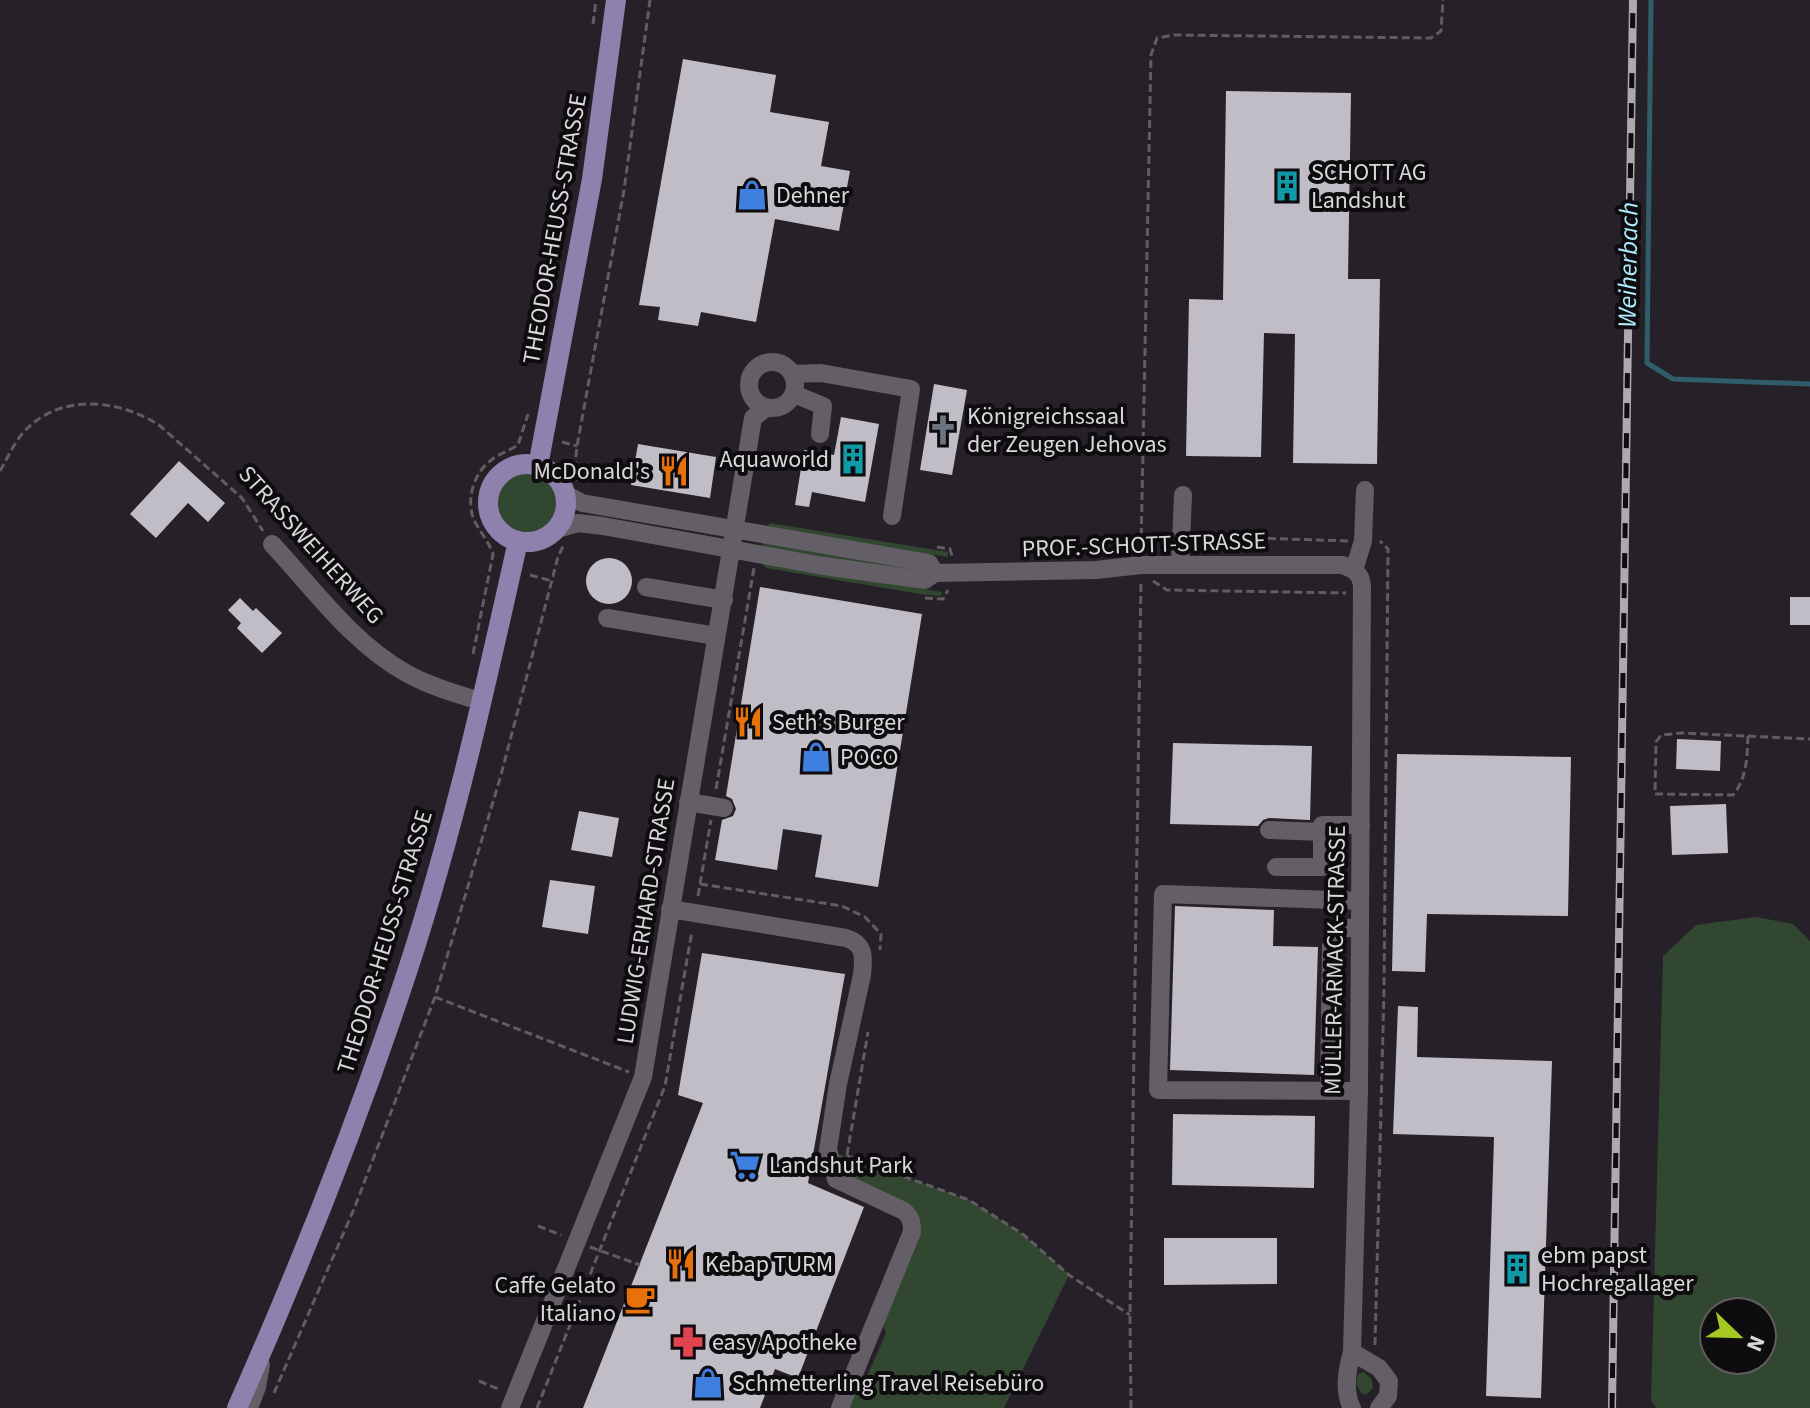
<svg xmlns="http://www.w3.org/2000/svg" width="1810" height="1408" font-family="'Source Sans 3',sans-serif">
  <rect width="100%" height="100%" fill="#262128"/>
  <g fill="#32472f" fill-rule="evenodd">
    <circle cx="528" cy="503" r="31"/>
    <path d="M770,523L948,552V557L765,528Z"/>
    <path d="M762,543L925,567V574L763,547Z"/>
    <path d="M759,561L774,565L942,592L941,596L926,595L766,568Z"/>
    <path d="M1756,917L1793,924L1810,941V1408H1657L1651,1401L1663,956L1696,925ZM1714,1312H1762V1360H1714Z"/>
    <path d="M828,1150L969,1200L1024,1235L1069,1275L1004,1408H840L850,1385H863L886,1333L878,1314L912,1225L836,1179Z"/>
    <path d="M1364,1372L1372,1380L1373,1388L1366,1395L1362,1394L1356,1384L1358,1374Z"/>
  </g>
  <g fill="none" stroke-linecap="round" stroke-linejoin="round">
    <path stroke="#2f5d69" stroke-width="5" d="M1651,0L1647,363L1673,379L1810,384"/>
  </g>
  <g fill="#c0bdc7">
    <path d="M683,59L776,75L770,112L829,122L821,166L850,171L839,231L775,219L756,322L701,312L698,326L658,320L660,307L639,305Z"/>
    <path d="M1226,91L1351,93L1348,279H1380L1377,464L1293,463L1295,334L1264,333L1261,457L1186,456L1189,299L1223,300Z"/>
    <path d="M934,384L967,390L952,475L920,470Z"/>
    <path d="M841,417L879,424L865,502L812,492L809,507L795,505L804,450L834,455Z"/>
    <path d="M638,444L716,457L710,498L631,485Z"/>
    <path d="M179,461L225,503L208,522L188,503L156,538L130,514Z"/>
    <circle cx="609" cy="581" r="23"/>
    <path d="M760,587L922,614L878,887L815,877L822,835L783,829L777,870L715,860L722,820L733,816L736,809L732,799L726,796Z"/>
    <rect x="1790" y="597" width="20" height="28"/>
    <path d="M240,598L253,611L256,608L282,633L262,653L237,628L241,623L228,610Z"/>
    <path d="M1677,739L1721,741L1720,771L1676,769Z"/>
    <path d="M1173,743L1312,746L1310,820L1269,818L1263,820L1258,826L1170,824Z"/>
    <path d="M1397,754L1571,757L1568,916L1427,914L1425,972L1392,971Z"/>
    <path d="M1726,804L1728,853L1672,855L1670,806Z"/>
    <path d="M579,811L619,818L612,857L571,850Z"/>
    <path d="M550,880L595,886L588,934L542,927Z"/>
    <path d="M1175,906L1274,910L1273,946L1318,947L1314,1075L1170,1070Z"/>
    <path d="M702,953L845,974L808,1183L864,1207L798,1378L775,1369L760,1408H583L703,1103L678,1095Z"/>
    <path d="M1398,1006L1418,1007L1417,1057L1552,1061L1541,1398L1486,1396L1494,1137L1393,1134Z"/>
    <path d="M1173,1114L1315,1116L1314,1188L1172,1185Z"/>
    <path d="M1164,1238H1277V1284L1164,1285Z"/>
  </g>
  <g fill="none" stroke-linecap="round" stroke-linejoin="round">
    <g stroke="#605c62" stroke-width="3" stroke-dasharray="8 4" stroke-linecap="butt">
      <path d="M593,24L596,0"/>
      <path d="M562,442L577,446"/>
      <path d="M0,471C7,459 13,445 22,434C57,393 117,398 159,425L242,498L263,531"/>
      <path d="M577,481L575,465L577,446L624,190L650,0"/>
      <path d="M1196,536L1348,541"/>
      <path d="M937,547L950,549L952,556"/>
      <path d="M1141,548L1151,55L1157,38L1174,35L1431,38L1441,31L1443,0"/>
      <path d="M1148,550L1156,537L1164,536"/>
      <path d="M530,575L552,581"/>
      <path d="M1153,581L1167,590L1346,593"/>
      <path d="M925,598L943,599L948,590"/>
      <path d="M473,654L493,554C489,542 480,532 474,520C466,501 473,474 490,461C498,454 509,451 518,445L528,414"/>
      <path d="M1748,736C1747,757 1747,778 1733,795L1655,794L1656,742L1661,735L1682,733L1810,739"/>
      <path d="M716,789L754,568"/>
      <path d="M700,884L842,906L865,917L881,934L880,950"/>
      <path d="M698,896L711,820"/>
      <path d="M435,997L629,1072"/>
      <path d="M847,1155L868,1032"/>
      <path d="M847,1156L969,1200L1024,1235L1069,1275L1130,1315"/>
      <path d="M538,1226L561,1235"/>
      <path d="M590,1247L640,1265"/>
      <path d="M1375,1345L1384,990L1388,549L1380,541"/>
      <path d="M479,1381L501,1390"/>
      <path d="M274,1393L354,1209L435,997L501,775L558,557L563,546"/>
      <path d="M537,1408L665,1086L692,931"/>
      <path d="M1131,1408L1130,1315L1141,580"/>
    </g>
    <g stroke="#645f67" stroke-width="18">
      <circle cx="772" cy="385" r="23"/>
      <path d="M792,374L821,373L911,389L892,516"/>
      <path d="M794,394L823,406L820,434"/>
      <path d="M564,493L582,503L929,563L935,573"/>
      <path d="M557,529L578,523L603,526L824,566L925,580L935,573L1096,570L1141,565H1343L1354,570"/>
      <path d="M272,544C313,588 352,643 406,673C429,686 456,694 481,701"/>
      <path d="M1180,565L1183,495"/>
      <path d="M1354,570L1363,541L1365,490"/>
      <path d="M646,587L724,600"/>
      <path d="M607,618L716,636"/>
      <path d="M688,802L724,808"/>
      <path d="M1269,830L1322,832"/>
      <path d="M1276,867H1322V825H1361"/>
      <path d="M670,909L846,938C865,944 864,957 862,975L838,1084L828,1150L836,1179L904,1211C911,1217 912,1223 912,1232L840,1408"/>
      <path d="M1329,1091L1331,946L1338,929L1360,927"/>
      <path d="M1359,1091L1158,1090L1163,894L1360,901"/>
      <path d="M1352,1352L1379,1368L1389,1381L1388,1396L1379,1408"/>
      <path d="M249,1408L257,1387L261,1365"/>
      <path d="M510,1408L643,1077L753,418L766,408"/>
      <path d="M1352,1408C1343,1391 1347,1370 1352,1352L1359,1091L1362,585L1360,577L1354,570"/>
    </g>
    <g stroke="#8f81ad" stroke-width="20">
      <circle cx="527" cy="503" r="39"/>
      <path d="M538,466L592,179L616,0"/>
      <path d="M237,1408C301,1264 359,1118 408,969C454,829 486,685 518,541"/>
    </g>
    <g stroke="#adaaae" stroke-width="8">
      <path id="rail" d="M1612,1408L1633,0"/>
    </g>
    <use href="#rail" stroke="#0e0c0e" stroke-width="5" stroke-dasharray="15" stroke-linecap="butt"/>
  </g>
  <defs>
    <g id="building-bare" transform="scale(2.4)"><path d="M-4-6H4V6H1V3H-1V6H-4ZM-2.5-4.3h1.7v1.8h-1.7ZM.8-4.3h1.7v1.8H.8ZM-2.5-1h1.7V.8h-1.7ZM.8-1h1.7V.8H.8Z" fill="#0f9aa8" stroke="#0e0c0e" stroke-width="2.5" paint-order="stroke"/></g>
    <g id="shop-bare" transform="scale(2.4)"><path d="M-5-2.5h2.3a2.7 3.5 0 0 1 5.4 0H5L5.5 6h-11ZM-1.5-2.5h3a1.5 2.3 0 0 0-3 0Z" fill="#3f7fe0" stroke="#0e0c0e" stroke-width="2.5" paint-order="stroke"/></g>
    <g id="church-bare" transform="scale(2.4)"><path d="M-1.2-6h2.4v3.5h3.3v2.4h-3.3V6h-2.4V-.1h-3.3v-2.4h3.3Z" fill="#6b7280" stroke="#0e0c0e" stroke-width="2.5" paint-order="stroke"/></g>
    <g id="restaurant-bare" transform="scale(2.4)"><path d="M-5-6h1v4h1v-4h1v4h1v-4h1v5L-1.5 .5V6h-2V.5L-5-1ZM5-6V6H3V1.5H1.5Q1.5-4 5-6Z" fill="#e8710a" stroke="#0e0c0e" stroke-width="2.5" paint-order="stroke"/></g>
    <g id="supermarket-bare" transform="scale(2.4)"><path d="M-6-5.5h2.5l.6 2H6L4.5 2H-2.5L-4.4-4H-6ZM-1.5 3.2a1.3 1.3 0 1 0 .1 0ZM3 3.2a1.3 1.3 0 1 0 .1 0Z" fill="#3f7fe0" stroke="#0e0c0e" stroke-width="2.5" paint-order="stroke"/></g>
    <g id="cafe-bare" transform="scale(2.4)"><path d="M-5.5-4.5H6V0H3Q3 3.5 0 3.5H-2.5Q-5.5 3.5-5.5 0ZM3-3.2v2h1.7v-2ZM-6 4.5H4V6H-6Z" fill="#e8710a" stroke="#0e0c0e" stroke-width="2.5" paint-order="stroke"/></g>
    <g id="pharmacy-bare" transform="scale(2.4)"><path d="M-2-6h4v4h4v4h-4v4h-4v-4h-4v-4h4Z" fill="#e0444e" stroke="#0e0c0e" stroke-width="2.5" paint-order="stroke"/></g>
  </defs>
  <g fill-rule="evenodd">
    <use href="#building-bare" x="1287" y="186"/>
    <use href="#shop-bare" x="752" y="195"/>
    <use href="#church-bare" x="943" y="430"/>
    <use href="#building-bare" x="853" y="459"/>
    <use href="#restaurant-bare" x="674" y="471"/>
    <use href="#restaurant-bare" x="748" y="722"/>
    <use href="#shop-bare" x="816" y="757"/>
    <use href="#supermarket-bare" x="745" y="1165"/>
    <use href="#restaurant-bare" x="681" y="1264"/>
    <use href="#building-bare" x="1517" y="1269"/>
    <use href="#cafe-bare" x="640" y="1299"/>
    <use href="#pharmacy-bare" x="688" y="1342"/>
    <use href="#shop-bare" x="708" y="1383"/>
  </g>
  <g text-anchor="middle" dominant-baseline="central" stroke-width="8" stroke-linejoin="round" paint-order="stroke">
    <g font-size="24" fill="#dad7db" stroke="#0e0c0e" text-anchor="start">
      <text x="1311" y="172">SCHOTT AG<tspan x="1311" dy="28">Landshut</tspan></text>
      <text x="776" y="195">Dehner</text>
      <text x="967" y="416">Königreichssaal<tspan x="967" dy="28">der Zeugen Jehovas</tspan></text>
      <text x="829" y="459" text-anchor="end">Aquaworld</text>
      <text x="650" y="471" text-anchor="end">McDonald's</text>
      <text x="772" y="722">Seth’s Burger</text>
      <text x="840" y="757">POCO</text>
      <text x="769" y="1165">Landshut Park</text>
      <text x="1541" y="1255">ebm papst<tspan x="1541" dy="28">Hochregallager</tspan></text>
      <text x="705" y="1264">Kebap TURM</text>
      <text x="616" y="1285" text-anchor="end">Caffe Gelato<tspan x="616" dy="28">Italiano</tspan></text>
      <text x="712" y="1342">easy Apotheke</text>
      <text x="732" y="1383">Schmetterling Travel Reisebüro</text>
    </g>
    <g font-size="24" fill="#dad7db" stroke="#0e0c0e">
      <text transform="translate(555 229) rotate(-80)">THEODOR-HEUSS-STRASSE</text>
      <text transform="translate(311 545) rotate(48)">STRASSWEIHERWEG</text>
      <text transform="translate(1144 545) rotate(-2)">PROF.-SCHOTT-STRASSE</text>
      <text transform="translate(646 911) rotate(-81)">LUDWIG-ERHARD-STRASSE</text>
      <text transform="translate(385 942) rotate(-73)">THEODOR-HEUSS-STRASSE</text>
      <text transform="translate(1335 960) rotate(-89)">MÜLLER-ARMACK-STRASSE</text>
    </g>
    <g font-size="26" font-style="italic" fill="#adecfe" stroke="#0e0c0e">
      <text transform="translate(1628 265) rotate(-89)">Weiherbach</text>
    </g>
  </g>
  <g transform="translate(1738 1336) rotate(113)"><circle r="38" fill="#0e0c0e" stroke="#605d60" stroke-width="2"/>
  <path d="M0-6L14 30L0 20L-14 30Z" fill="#a5c822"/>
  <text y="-12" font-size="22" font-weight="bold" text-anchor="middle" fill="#dad7db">N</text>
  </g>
</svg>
